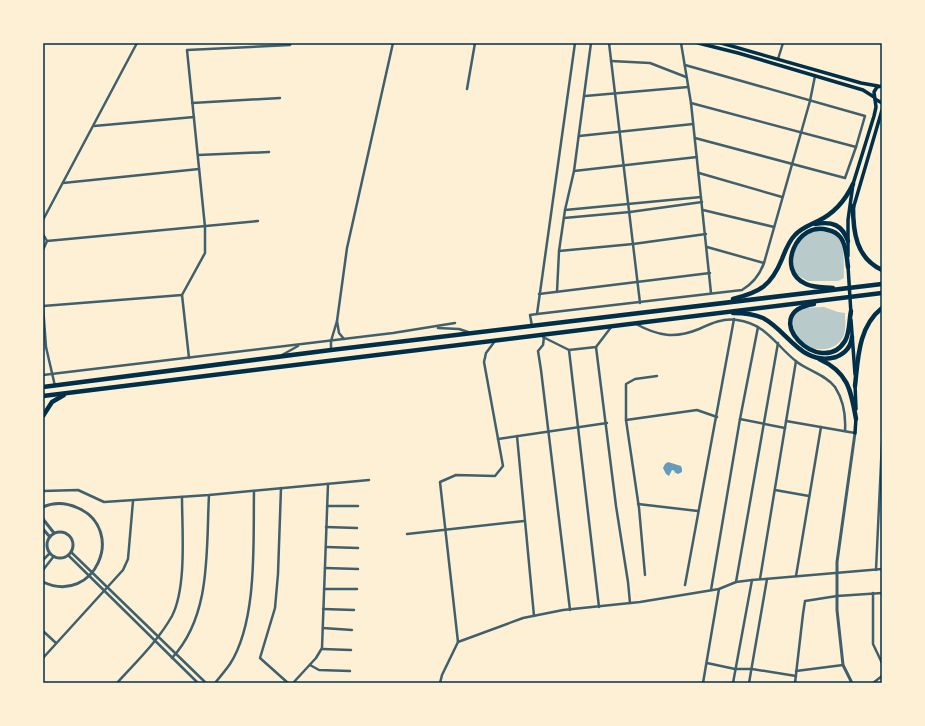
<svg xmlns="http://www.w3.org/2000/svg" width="925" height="726" font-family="'Public Sans',sans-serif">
  <rect width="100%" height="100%" fill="#fdf0d5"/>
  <g fill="#b9caca">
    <path d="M817,230C822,231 829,231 833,233C847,240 843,266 844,278L838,281H808L797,275L794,270L793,255L801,238Z"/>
    <path d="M824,307L838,312L845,313C845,320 846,328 844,335C838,350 819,353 806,345C799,341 796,335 792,329L793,316L802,308Z"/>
  </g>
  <path fill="#669bbc" d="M668,462L681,466L682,469V472L678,474L674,472L675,471L672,470L669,476L666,474L663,468L665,464Z"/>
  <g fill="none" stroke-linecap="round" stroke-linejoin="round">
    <g stroke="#3f606c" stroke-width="2.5">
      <path d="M609,43L640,303"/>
      <path d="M681,43L691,103L711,293"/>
      <path d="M778,59L783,43"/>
      <path d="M611,61L650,63L686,77"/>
      <path d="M685,65L865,116L856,147L845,178L695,138"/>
      <path d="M467,89L475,43"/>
      <path d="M585,96L688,87"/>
      <path d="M192,103L280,98"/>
      <path d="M691,103L856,147"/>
      <path d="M94,126L194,117"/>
      <path d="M579,136L693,124"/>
      <path d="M198,155L269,152"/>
      <path d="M574,171L697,157"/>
      <path d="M699,173L782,197"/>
      <path d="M63,183L199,169"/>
      <path d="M565,210L701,197"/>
      <path d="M703,210L774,227"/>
      <path d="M564,218L630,212L702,202"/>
      <path d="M43,220L137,43"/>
      <path d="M43,234L47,241L43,250"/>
      <path d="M47,241L258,221"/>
      <path d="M707,247L764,263"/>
      <path d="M559,251L633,244L706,234"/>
      <path d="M557,292L559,251L565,210L574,171L591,43"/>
      <path d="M539,294L710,273"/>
      <path d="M43,306L182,295"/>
      <path d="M43,306L46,347L55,386"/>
      <path d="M537,314L742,290C752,284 760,274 764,263L810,101L815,76"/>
      <path d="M337,321L347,248L393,43"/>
      <path d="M636,324C658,336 675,339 699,329C712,323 723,318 737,320C767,324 776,346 797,362C809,371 826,375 835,387C844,401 846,415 845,431"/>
      <path d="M532,326L530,315L537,314L575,43"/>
      <path d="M438,328L459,329L468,332"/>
      <path d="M543,337L569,350L596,347L612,326"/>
      <path d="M544,337L543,345L538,351L541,370L570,610"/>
      <path d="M596,347L616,506L628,582L630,603"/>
      <path d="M331,350V341L337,321L339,333L344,339"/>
      <path d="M569,350L599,607"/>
      <path d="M282,355L298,346"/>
      <path d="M189,358L182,295L205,253V227L187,50L290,45L291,43"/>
      <path d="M43,375L393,333L455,323"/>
      <path d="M740,419L785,428"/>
      <path d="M626,420L697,410L717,417"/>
      <path d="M786,421L855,433"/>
      <path d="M517,436L534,616"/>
      <path d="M498,439L607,423"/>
      <path d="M281,488L278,574L275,608L260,658L288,683"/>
      <path d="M775,490L809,496"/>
      <path d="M43,491L78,490L104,502L209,495L369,480"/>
      <path d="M638,504L698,511"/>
      <path d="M327,506H358"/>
      <path d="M326,527L357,528"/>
      <path d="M407,534L524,521"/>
      <path d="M326,547L358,548"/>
      <path d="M71,552L206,683"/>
      <path d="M68,555L198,683"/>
      <path d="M43,560L50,553"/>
      <path d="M325,568L358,569"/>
      <path d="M43,570L54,556"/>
      <path d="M876,570L882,442"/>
      <path d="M645,575L639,508L626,420V384L635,379L657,376"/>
      <path d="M796,576L821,427"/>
      <path d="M760,579L796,361"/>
      <path d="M736,582L778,343"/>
      <path d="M685,585L734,319"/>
      <path d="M324,589H357"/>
      <path d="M711,590L740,419L758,327"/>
      <path d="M873,593V644L882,663"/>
      <path d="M323,609L354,610"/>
      <path d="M323,628L352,630"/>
      <path d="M43,631L56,643"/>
      <path d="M458,642L523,618L563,610L640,602L719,589L736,582L752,580L882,569"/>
      <path d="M322,649L351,650"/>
      <path d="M43,658L123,570L128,559L133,501"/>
      <path d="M172,658C212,615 206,549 209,495"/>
      <path d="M707,663L735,669H752L796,676"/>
      <path d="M310,665L319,670L350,671"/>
      <path d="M796,671L843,665"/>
      <path d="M117,683C136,662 158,641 172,616C187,587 182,529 182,497"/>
      <path d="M215,683C220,677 225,671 230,664C258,620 253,541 254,491"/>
      <path d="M293,683L316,658L322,648L328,484"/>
      <path d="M440,683L442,675L458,642L440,482L456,475L495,476L503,466L484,362L486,353L495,341"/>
      <path d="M703,683L719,589"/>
      <path d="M733,683L752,580"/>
      <path d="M749,683L767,579"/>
      <path d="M795,683L803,614L805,601L837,596L882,593"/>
      <path d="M873,683L882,676"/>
    </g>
    <g stroke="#3f606c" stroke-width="3">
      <path d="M43,507C54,502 67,503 78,508C127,530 95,606 43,582"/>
      <path d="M43,519L54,533"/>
      <path d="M43,529L50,537"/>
      <circle cx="60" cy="545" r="13"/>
      <path d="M852,683L843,665L837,610V562L855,433"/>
    </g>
    <g stroke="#003049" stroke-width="3.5">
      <path d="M698,43L738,53L863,90L874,97"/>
      <path d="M721,43L861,83L878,86"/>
      <path d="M875,99L882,103"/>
      <path d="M853,209L882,110"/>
      <path d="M848,256V220L853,184L874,116L876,107L874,92L877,87L882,86"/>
      <path d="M848,266L851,314"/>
      <path d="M851,320L855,374"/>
      <path d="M855,384L856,409"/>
      <path d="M855,433L856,418"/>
    </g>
    <g stroke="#003049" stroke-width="4.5">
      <path d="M853,206C853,232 856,258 882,270"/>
      <path d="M815,224C833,221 842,225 848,241"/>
      <path d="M833,288C825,287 814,288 806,284C775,271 797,220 828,230C833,231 838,234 841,238C846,245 847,258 848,267"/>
      <path d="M733,299C760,292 771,286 782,259C785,251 789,241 795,235C801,228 810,225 818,221C835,213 845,201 853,184"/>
      <path d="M814,304C755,313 821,380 845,341C850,333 849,320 851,311"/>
      <path d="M733,313C744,313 754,314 763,318C788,331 802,367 836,357C846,353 851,347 852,337"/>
      <path d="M819,359C848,372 851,390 856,419"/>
      <path d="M855,386C858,359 858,327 882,308"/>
      <path d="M43,387L331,350L882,284"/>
      <path d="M43,396L882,293"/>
      <path d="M43,416L52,402L64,395"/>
    </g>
  </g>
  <rect width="925" height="726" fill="none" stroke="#fdf0d5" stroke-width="88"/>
  <rect x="44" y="44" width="837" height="638" fill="none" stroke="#003049" stroke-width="1.5"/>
</svg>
